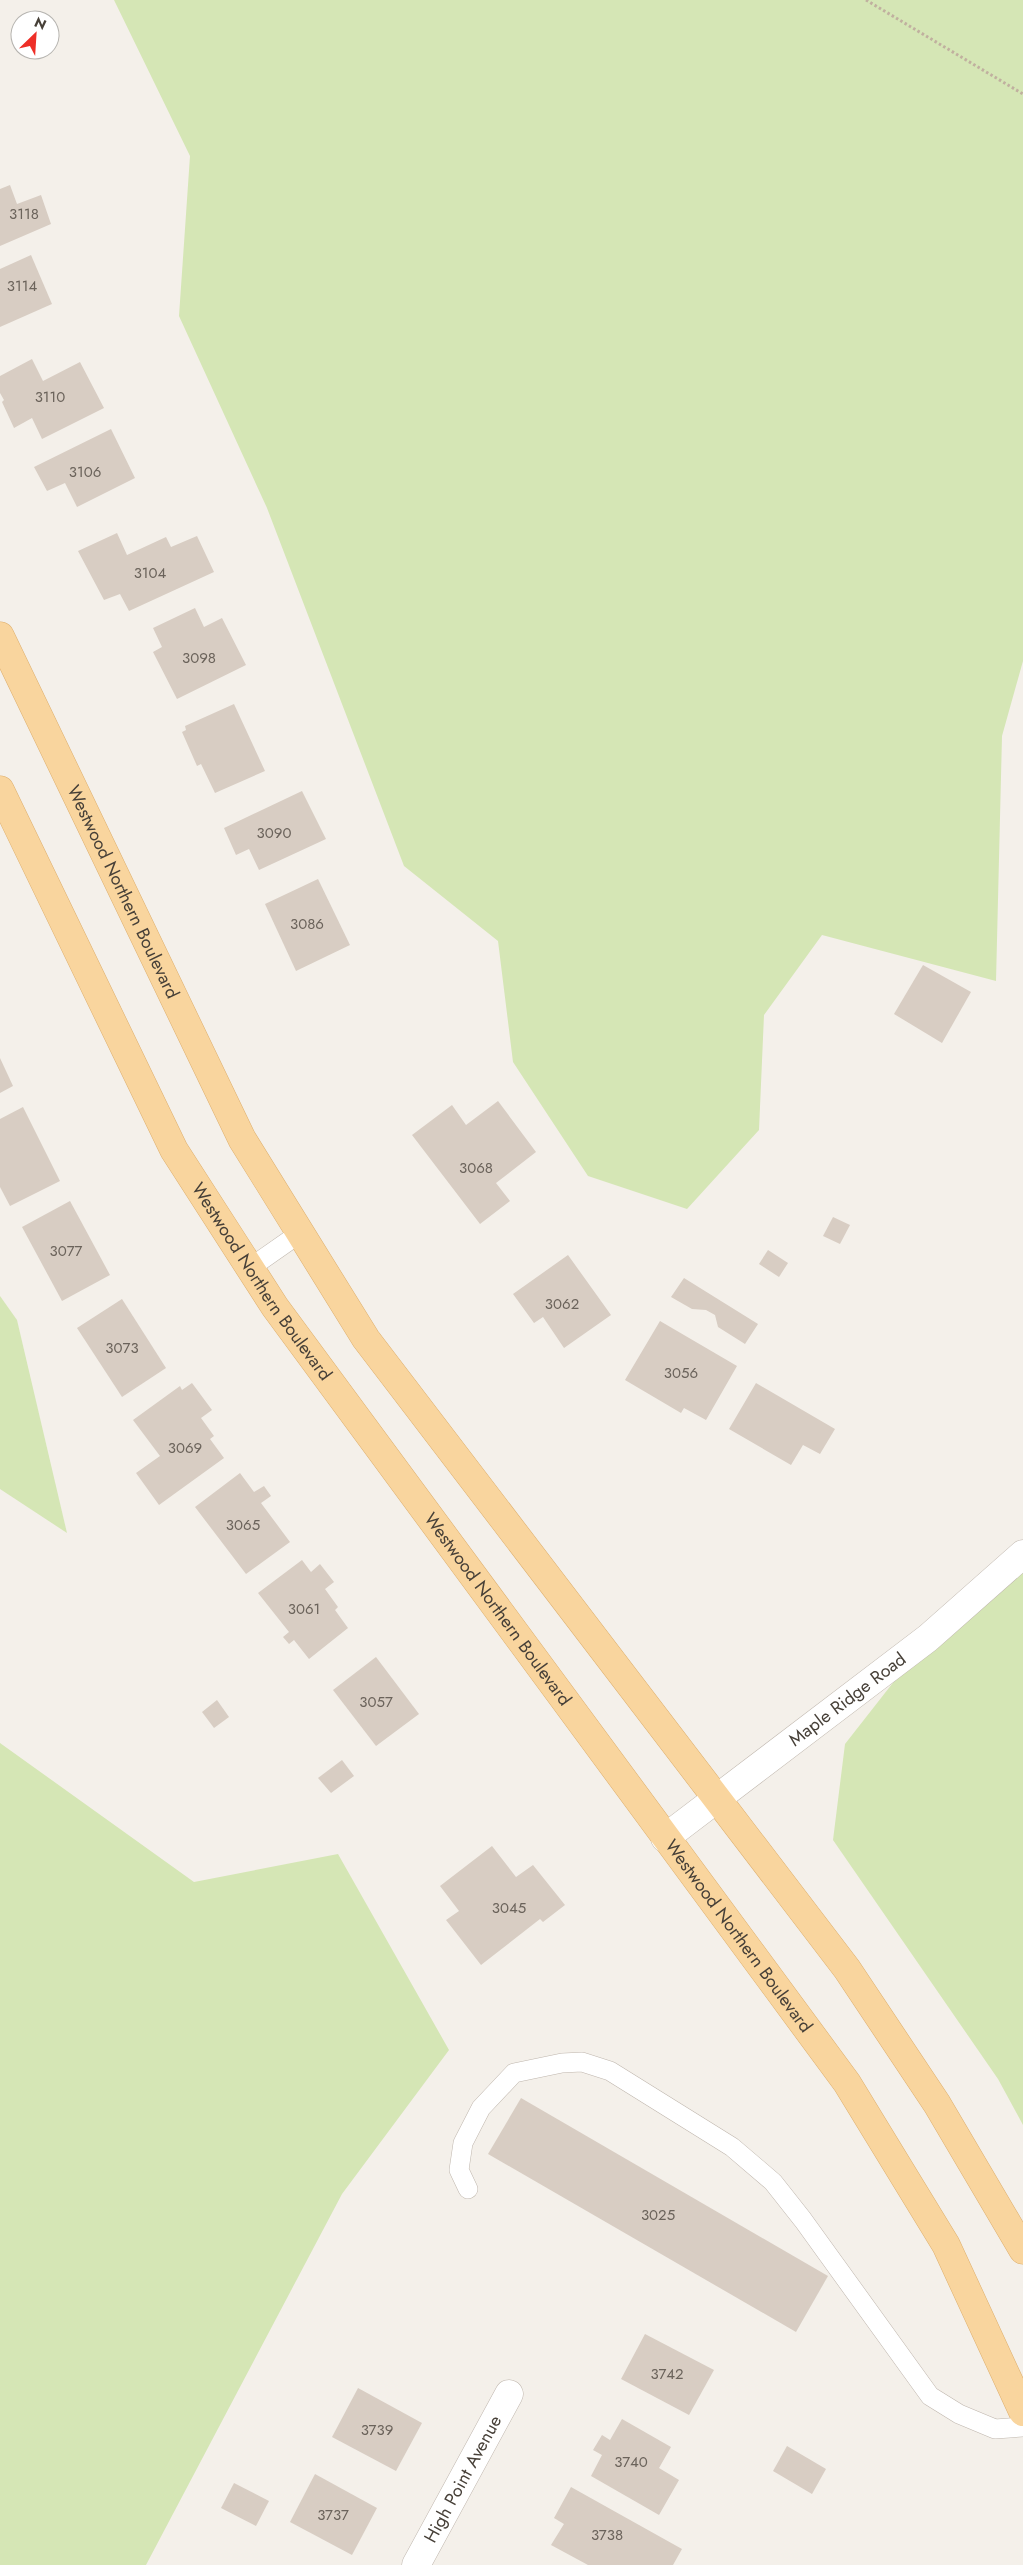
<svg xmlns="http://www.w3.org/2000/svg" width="1023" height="2565" font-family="Jost,sans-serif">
  <rect width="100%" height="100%" fill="#f4f0ea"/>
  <g fill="#d5e6b5">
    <path d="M114,0H1023V661L1002,736L996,981L822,935L764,1015L759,1130L687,1209L588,1176L513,1062L498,941L404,866L267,508L179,316L190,156Z"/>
    <path d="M0,1296L17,1320L67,1533L0,1489Z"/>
    <path d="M1023,1554V2125L998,2079L833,1840L845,1744L928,1638Z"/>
    <path d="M0,1743L194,1882L338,1854L449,2050L342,2194L146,2565H0Z"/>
  </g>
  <g fill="#d8cdc3">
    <path d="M10,185L17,204L41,195L51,224L0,246V189Z"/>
    <path d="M31,255L52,304L0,327V269Z"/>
    <path d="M32,359L43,381L80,362L104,408L42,439L32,418L14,428L2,402L4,400L0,393V376Z"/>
    <path d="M111,429L135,478L77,507L65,483L47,491L34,467Z"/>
    <path d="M117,533L127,555L166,537L171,547L197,536L214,572L129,611L120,594L104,600L78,551Z"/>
    <path d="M195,608L204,627L222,618L246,665L177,699L153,652L162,647L153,628Z"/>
    <path d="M234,704L265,771L215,793L201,764L197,766L182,732L186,730L185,726Z"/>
    <path d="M302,791L326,839L259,870L249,849L236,855L224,828Z"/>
    <path d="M318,879L350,945L296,971L265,904Z"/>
    <path d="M923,965L971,992L942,1043L894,1014Z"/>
    <path d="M0,1058L13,1086L0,1093Z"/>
    <path d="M498,1101L536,1152L496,1183L510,1201L480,1224L412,1135L452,1105L466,1125Z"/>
    <path d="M23,1107L60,1181L10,1206L0,1187V1119Z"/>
    <path d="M70,1201L110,1275L62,1301L22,1227Z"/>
    <path d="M833,1217L850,1225L840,1244L823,1236Z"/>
    <path d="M768,1250L788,1263L779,1277L759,1264Z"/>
    <path d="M568,1255L611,1315L564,1348L543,1317L534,1323L513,1294Z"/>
    <path d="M684,1278L758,1324L745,1344L718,1327L715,1315L706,1310L692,1309L671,1297Z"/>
    <path d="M122,1299L166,1368L122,1397L77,1328Z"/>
    <path d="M660,1321L737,1366L706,1420L684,1408L681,1413L625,1380Z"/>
    <path d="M192,1383L212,1410L201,1418L214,1436L210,1439L224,1458L159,1505L136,1473L160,1456L133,1420L180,1386L182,1390Z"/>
    <path d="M756,1383L835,1429L820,1454L803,1445L791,1465L729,1429Z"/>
    <path d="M240,1473L254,1492L264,1486L271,1496L261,1503L290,1542L246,1574L195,1507Z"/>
    <path d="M302,1560L311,1572L320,1564L334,1582L325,1589L338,1607L335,1610L348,1628L309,1659L294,1640L289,1644L283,1637L289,1632L258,1593Z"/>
    <path d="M376,1657L419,1714L376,1746L333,1690Z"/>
    <path d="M217,1700L229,1717L214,1728L202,1712Z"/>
    <path d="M342,1760L354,1776L331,1793L318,1778Z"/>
    <path d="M492,1846L516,1877L533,1865L565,1905L543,1922L540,1919L481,1965L446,1920L459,1911L440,1886Z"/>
    <path d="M521,2098L828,2276L796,2332L488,2154Z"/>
    <path d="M645,2334L714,2370L689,2415L621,2379Z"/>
    <path d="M358,2388L422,2423L396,2471L332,2437Z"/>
    <path d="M622,2419L671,2447L659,2468L679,2480L659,2515L591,2476L602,2455L593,2450L602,2435L610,2440Z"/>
    <path d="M787,2446L826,2469L812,2494L773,2471Z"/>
    <path d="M315,2474L377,2508L352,2555L290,2522Z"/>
    <path d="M234,2483L269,2501L256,2526L221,2508Z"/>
    <path d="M571,2487L682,2549L673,2565H588L551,2545L564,2524L554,2518Z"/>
  </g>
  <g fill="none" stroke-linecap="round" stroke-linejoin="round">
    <g stroke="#bfb6ad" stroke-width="20">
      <g id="service">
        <path d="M250,1268L300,1233"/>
        <path d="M468,2189L459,2170L463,2143L481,2108L514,2073L562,2063L582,2062L610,2071L732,2147L773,2182L803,2220L930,2396L959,2414L995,2429L1023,2427"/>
      </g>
    </g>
    <g stroke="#bfb6ad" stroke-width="29">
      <g id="minor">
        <path id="s1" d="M665,1838L928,1638L1023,1554"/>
        <path id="s2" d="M416,2565L509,2394"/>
      </g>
    </g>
    <g stroke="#ddaf6e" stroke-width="29">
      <g id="primary">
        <path id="s3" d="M0,636L242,1139L366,1339L847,1969L937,2104L1023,2250"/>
        <path id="s4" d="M0,790L174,1150L275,1307L847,2083L946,2245L1023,2412"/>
      </g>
    </g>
    <path stroke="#c0b09f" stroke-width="3" stroke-dasharray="2.5 2.5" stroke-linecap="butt" d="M866,0L1023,94"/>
    <use href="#service" stroke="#fff" stroke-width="19"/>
    <use href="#minor" stroke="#fff" stroke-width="28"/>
    <use href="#primary" stroke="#f9d59e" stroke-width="28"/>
  </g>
  <g text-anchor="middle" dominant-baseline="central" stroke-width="5" stroke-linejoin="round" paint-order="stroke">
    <g font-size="15" fill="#6b635b">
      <text x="24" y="214">3118</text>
      <text x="22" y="286">3114</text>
      <text x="50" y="397">3110</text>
      <text x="85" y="472">3106</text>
      <text x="150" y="573">3104</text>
      <text x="199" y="658">3098</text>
      <text x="274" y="833">3090</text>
      <text x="307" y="924">3086</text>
      <text x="476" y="1168">3068</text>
      <text x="66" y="1251">3077</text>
      <text x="562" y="1304">3062</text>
      <text x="122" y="1348">3073</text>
      <text x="681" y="1373">3056</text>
      <text x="185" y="1448">3069</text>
      <text x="243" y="1525">3065</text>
      <text x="304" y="1609">3061</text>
      <text x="376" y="1702">3057</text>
      <text x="509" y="1908">3045</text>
      <text x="658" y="2215">3025</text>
      <text x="667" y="2374">3742</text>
      <text x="377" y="2430">3739</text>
      <text x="631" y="2462">3740</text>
      <text x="333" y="2515">3737</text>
      <text x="607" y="2535">3738</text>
    </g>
    <g font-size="18" fill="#474038" stroke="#fff">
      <text stroke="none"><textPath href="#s3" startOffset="284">Westwood Northern Boulevard</textPath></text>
      <text stroke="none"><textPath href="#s4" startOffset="558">Westwood Northern Boulevard</textPath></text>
      <text stroke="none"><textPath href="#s4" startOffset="962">Westwood Northern Boulevard</textPath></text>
      <text stroke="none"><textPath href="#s1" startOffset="229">Maple Ridge Road</textPath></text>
      <text stroke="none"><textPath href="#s4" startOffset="1368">Westwood Northern Boulevard</textPath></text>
      <text stroke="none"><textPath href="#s2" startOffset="98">High Point Avenue</textPath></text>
    </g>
  </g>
  <g transform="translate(35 35) rotate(25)"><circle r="24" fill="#ffffff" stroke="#b5b3af"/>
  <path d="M0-4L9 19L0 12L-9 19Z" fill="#ee2e27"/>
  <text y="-8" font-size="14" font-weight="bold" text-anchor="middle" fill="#474038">N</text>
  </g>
</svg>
